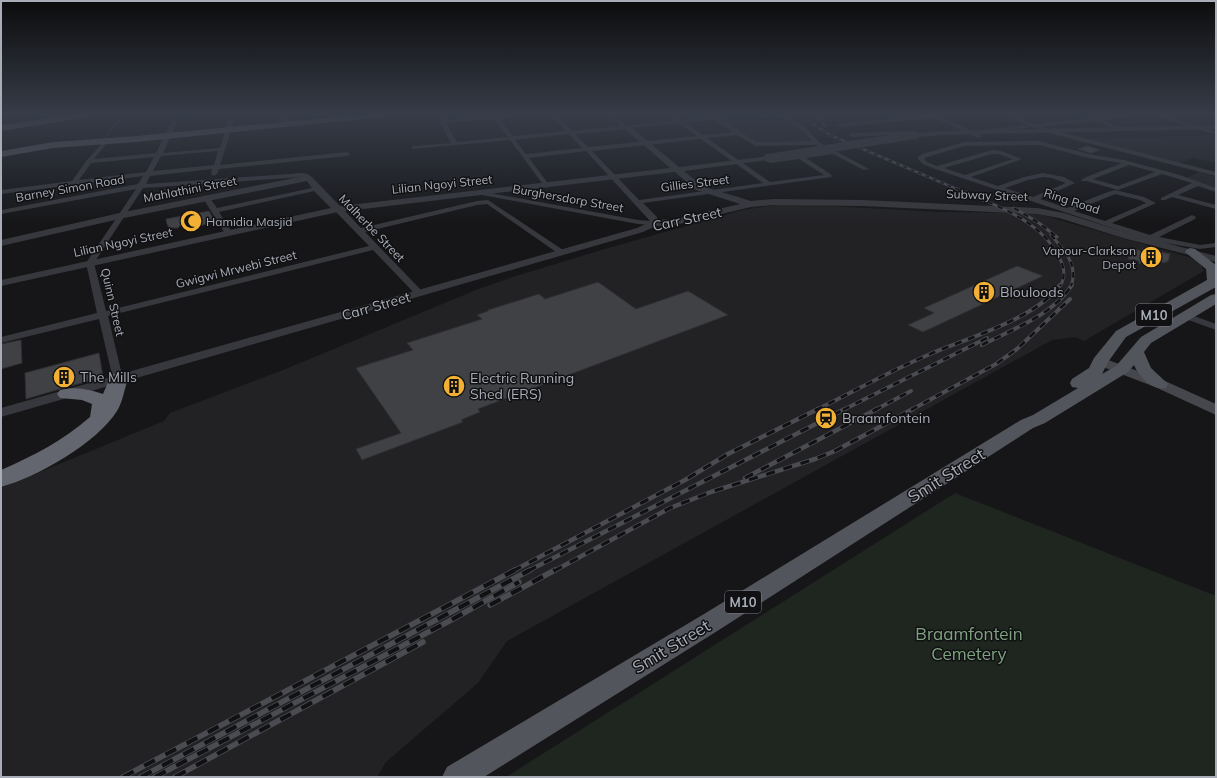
<svg xmlns="http://www.w3.org/2000/svg" width="1217" height="778" font-family="Mulish,sans-serif">
  <rect width="100%" height="100%" fill="#161618"/>
  <g fill="#222225">
    <path d="M173,115H227L226,117L169,122Z"/>
    <path d="M767,115H776L798,128L805,133L813,142H758L720,119Z"/>
    <path d="M1216,135V163L1193,158L1179,163L1085,139Z"/>
    <path d="M1199,172L1216,177V188L1186,178Z"/>
    <path d="M776,205H809L939,212L1026,213L1042,215L1192,258L1201,265L1204,271L1084,341L1075,337L1052,340L507,641L478,683L386,762L377,777H1V488L164,421L170,413L283,370L476,290L516,276L608,248L743,210Z"/>
  </g>
  <path fill="#1e261f" d="M955,493L1216,596V777H506Z"/>
  <g fill="none" stroke-linecap="round" stroke-linejoin="round">
    <path stroke="#2c353c" stroke-width="1.5" d="M104,139L123,115"/>
  </g>
  <g fill="#404145" stroke="#303034">
    <path d="M1087,146L1100,150L1091,153L1078,149Z"/>
    <path d="M209,211L215,222L195,227L193,222L182,223L178,228H169L167,224L166,219Z"/>
    <path d="M1131,248L1142,251V248L1170,254L1168,262L1166,261V263L1155,261L1154,266L1138,263L1139,261L1128,259Z"/>
    <path d="M1017,266L1043,276L923,332L908,325L934,313L924,308Z"/>
    <path d="M598,282L636,309L688,291L728,315L478,409L480,412L463,419L461,420L463,422L362,460L356,449L401,433L356,368L413,350L407,343L482,319L477,315L488,311V310L539,294L545,299Z"/>
    <path d="M21,340L22,363L1,369V344Z"/>
    <path d="M99,353L103,377L60,389L26,399L25,373Z"/>
  </g>
  <g fill="none" stroke-linecap="round" stroke-linejoin="round">
    <g fill="#37383d" fill-rule="evenodd">
      <path d="M230,115H236L220,165L347,152L350,154L347,156L219,169L217,174L214,176L211,174L212,169L150,176L146,184L302,173L308,174L312,178L309,180L302,177L143,188L94,263L106,311L369,246L335,211V207H341L361,228L477,201L488,200L566,252L565,254H559L487,204L477,205L365,232L422,291L423,293L422,295H416L373,250L108,316L123,379L118,382L113,379L99,319L1,343V337L97,313L86,263L136,189L1,214V210L138,184L143,176L1,194V190L72,181L87,160L105,140L108,142L94,159L156,153L171,122L174,120L177,122L163,153L220,148ZM218,151L214,165L153,171L161,156ZM154,157L146,172L79,180L91,163Z"/>
      <path d="M283,115H289L288,126L283,125Z"/>
      <path d="M436,115H442L445,120L491,115H521L499,118L513,136L566,131L551,115H557L572,131L621,126L608,115H614L629,127L626,129L575,134L588,147L697,136L668,115H675L703,135L733,132L713,119V117L756,115L721,119L757,142L812,141L802,130L777,115H784L806,128L819,142L869,169L864,170L833,154L806,158L829,173L832,176L831,177L643,203L657,217L658,223L654,225L638,224L477,194V192L479,191L638,220L650,221L586,151L529,158L550,186L547,188L545,187L510,140L412,149V147L414,146L451,143ZM494,119L508,137L457,142L446,123ZM569,134L582,148L526,154L515,140ZM737,135L756,146L816,145L828,151L770,159L767,161L770,163L799,159L824,175L770,182L707,138ZM701,139L763,183L639,200L592,151Z"/>
      <path d="M927,115H949L941,117L972,131L1027,125L1004,115H1012L1034,124L1118,115H1138L1101,120L1124,128V130L1122,131L1095,121L1041,127L1216,172V176L1045,132L1033,127L977,133L982,136L979,138L934,118L839,127L836,125L839,123Z"/>
      <path d="M1154,115H1163L1216,131V135Z"/>
      <path d="M908,131L910,132V134L852,137L849,135L852,133Z"/>
      <path d="M1039,141L1089,154L1124,160L1180,175L1216,188V192L1198,186L1178,195L1216,205V209L1172,197L1165,200H1161V198L1192,183L1162,174L1118,190L1087,181H1082L1081,180L1084,178L1122,163L1089,158L1039,145L964,146L924,158L927,162L937,166L992,150L1001,151L1022,159L971,177L998,186L1024,177L1043,173L1064,177L1075,183L1040,199L1067,208L1105,193L1115,190L1144,197L1156,203L1112,223L1150,235L1192,215L1196,217L1195,219L1159,237L1200,245L1216,243V247L1200,249L1148,240L935,169L923,164L917,158L922,154L964,142ZM992,154H998L1013,159L965,175L944,168ZM1129,165L1155,172L1118,186L1093,179ZM1043,177L1052,178L1066,183L1033,197L1005,188L1028,180ZM1115,194L1140,200L1146,203L1105,221L1074,211Z"/>
      <path d="M317,187L319,188V190L219,212L232,232L228,234L224,232L203,198L209,197L217,208Z"/>
      <path d="M1186,313L1216,324V330L1183,318L1181,316Z"/>
    </g>
    <g fill="#37383d" fill-rule="evenodd">
      <path d="M715,116L718,118L717,119L632,128L679,167L771,156L772,158L768,160L684,171L702,186L751,201L774,199L863,200L1037,208L1064,213L1131,234L1216,256V262L1123,238L1059,218L1037,214L863,206L774,205L751,207L675,225L656,226L643,232L1,417V408L637,228L654,220L675,219L740,204L696,190L675,172L338,212L1,286V280L331,208L314,191L307,181L124,218L1,246V240L124,212L309,175C312,176 335,201 340,206L670,168L624,128V126Z"/>
      <path d="M1216,125V129L944,135L915,137L911,135L915,133L944,131Z"/>
    </g>
    <path fill="#45474d" fill-rule="evenodd" d="M1100,357L1165,381L1216,404V415L1155,387L1095,364L1093,361L1095,358Z"/>
    <g fill="#53555c" fill-rule="evenodd">
      <path d="M70,115H92L88,117L1,131V125Z"/>
      <path d="M356,115H387L383,117L136,142L53,148L1,157V151L53,142L136,136Z"/>
      <path d="M1191,248L1195,249L1216,265V287L1126,337L1108,362L1102,374L1116,366L1141,337L1211,295L1216,294V304L1151,343L1144,352L1151,368L1168,384L1166,388C1153,391 1139,377 1134,365L1128,372L1045,423L1033,428L722,628L484,777H442L447,767L704,614L1021,420L1033,415L1078,388L1072,387L1070,383L1072,379L1089,368L1094,358L1116,331L1207,280L1206,269L1185,252L1187,249Z"/>
    </g>
    <path fill="#63666e" fill-rule="evenodd" d="M118,373L125,375L128,379C124,390 123,401 117,411C97,443 37,477 1,487V470C33,456 64,440 90,417L92,404L82,400L60,398L57,394L60,390C75,386 89,389 103,394L111,375Z"/>
    <g stroke="#4a4c52" stroke-width="2.5">
      <g id="rail-far4">
        <path d="M805,115L812,123L830,135L959,190"/>
        <path d="M814,115L825,126"/>
      </g>
    </g>
    <g stroke="#4a4c52" stroke-width="3">
      <g id="rail-far3">
        <path d="M957,189C994,205 1040,219 1059,257C1064,266 1066,277 1060,286"/>
        <path d="M1014,208L1039,223L1057,237"/>
        <path d="M1051,235C1064,250 1079,265 1071,286"/>
      </g>
    </g>
    <g stroke="#4a4c52" stroke-width="4">
      <g id="rail-far2">
        <path d="M982,345C1013,329 1053,315 1072,285"/>
        <path d="M816,410C853,392 890,371 928,355C967,338 1036,319 1060,285"/>
        <path d="M843,410L987,338"/>
        <path d="M875,410L911,391"/>
        <path d="M911,410L996,364L1017,349L1070,299"/>
      </g>
    </g>
    <g stroke="#4a4c52" stroke-width="4.5">
      <g id="rail-far1">
        <path d="M745,478L877,409"/>
        <path d="M513,571L685,480L728,454L818,409"/>
        <path d="M528,571L845,409"/>
        <path d="M554,571L670,508L711,492L815,459L835,451L913,409"/>
      </g>
    </g>
    <g stroke="#4a4c52" stroke-width="5.5">
      <g id="rail">
        <path d="M490,605L555,570"/>
        <path d="M123,777L515,570"/>
        <path d="M141,777L530,570"/>
        <path d="M155,777L453,619L519,582"/>
        <path d="M175,777L423,642"/>
      </g>
    </g>
    <use href="#rail-far4" stroke="#111113" stroke-width="1.5" stroke-dasharray="4" stroke-linecap="butt"/>
    <use href="#rail-far3" stroke="#111113" stroke-width="2" stroke-dasharray="5.5" stroke-linecap="butt"/>
    <use href="#rail-far2" stroke="#111113" stroke-width="2.5" stroke-dasharray="7" stroke-linecap="butt"/>
    <use href="#rail-far1" stroke="#111113" stroke-width="3" stroke-dasharray="9" stroke-linecap="butt"/>
    <use href="#rail" stroke="#111113" stroke-width="4" stroke-dasharray="12" stroke-linecap="butt"/>
    <path stroke="#37383d" stroke-width="8" d="M768,158L915,135"/>
  </g>
  <linearGradient id="sky" x2="0" y2="1"><stop stop-color="#0c0c0d"/><stop offset="0.51" stop-color="#363c48"/><stop offset="1" stop-color="#363c48" stop-opacity="0"/></linearGradient>
  <rect width="1217" height="224" fill="url(#sky)"/>
  <defs>
    <g id="mosque-disc" transform="scale(1.15)"><circle r="9.5" fill="#f2b134" stroke="#111113"/><path d="M3.5-4.9A6 6 0 1 0 3.5 4.9A5 5 0 1 1 3.5-4.9Z" fill="#111"/></g>
    <g id="building-disc" transform="scale(1.15)"><circle r="9.5" fill="#f2b134" stroke="#111113"/><path d="M-4-6H4V6H1V3H-1V6H-4ZM-2.5-4.3h1.7v1.8h-1.7ZM.8-4.3h1.7v1.8H.8ZM-2.5-1h1.7V.8h-1.7ZM.8-1h1.7V.8H.8Z" fill="#111"/></g>
    <g id="station-disc" transform="scale(1.15)"><circle r="9.5" fill="#f2b134" stroke="#111113"/><path d="M-3-6H3Q5-6 5-4V2Q5 4 3 4L4.5 6H3L1.5 4h-3L-3 6H-4.5L-3 4Q-5 4-5 2V-4Q-5-6-3-6ZM-3.5-4v3h7v-3ZM-3.5 1v1.5H-2V1ZM2 1v1.5H3.5V1Z" fill="#111"/></g>
  </defs>
  <g fill-rule="evenodd">
    <use href="#mosque-disc" x="191" y="221"/>
    <use href="#building-disc" x="1151" y="257"/>
    <use href="#building-disc" x="984" y="292"/>
    <use href="#building-disc" x="64" y="377"/>
    <use href="#building-disc" x="454" y="386"/>
    <use href="#station-disc" x="826" y="418"/>
  </g>
  <g text-anchor="middle" dominant-baseline="central" stroke-width="3" stroke-linejoin="round" paint-order="stroke">
    <g font-size="12" fill="#a8adb8" stroke="#111113">
      <text transform="translate(695 183) rotate(-7)">Gillies Street</text>
      <text transform="translate(442 184) rotate(-6)">Lilian Ngoyi Street</text>
      <text transform="translate(70 188) rotate(-10)">Barney Simon Road</text>
      <text transform="translate(190 189) rotate(-11)">Mahlathini Street</text>
      <text transform="translate(987 195) rotate(2)">Subway Street</text>
      <text transform="translate(568 198) rotate(10)">Burghersdorp Street</text>
      <text transform="translate(1072 201) rotate(18)">Ring Road</text>
      <text transform="translate(372 228) rotate(46)">Malherbe Street</text>
      <text transform="translate(123 242) rotate(-12)">Lilian Ngoyi Street</text>
      <text transform="translate(236 269) rotate(-14)">Gwigwi Mrwebi Street</text>
      <text transform="translate(113 302) rotate(77)">Quinn Street</text>
    </g>
    <g font-size="12" fill="#a8adb8" stroke="#111113" text-anchor="start">
      <text x="206" y="221">Hamidia Masjid</text>
      <text x="1136" y="250" text-anchor="end">Vapour-Clarkson<tspan x="1136" dy="14">Depot</tspan></text>
    </g>
    <g fill="#111113" stroke="#7b7e86" stroke-width="1">
      <rect x="1136" y="304" width="36" height="22" rx="3"/>
      <rect x="725" y="591" width="36" height="22" rx="3"/>
    </g>
    <g font-size="13" font-weight="bold" fill="#a8adb8">
      <text x="1154" y="315">M10</text>
      <text x="743" y="602">M10</text>
    </g>
    <g font-size="14" fill="#a8adb8" stroke="#111113">
      <text transform="translate(687 219) rotate(-12)">Carr Street</text>
      <text transform="translate(376 306) rotate(-16)">Carr Street</text>
    </g>
    <g font-size="14" fill="#a8adb8" stroke="#111113" text-anchor="start">
      <text x="1000" y="292">Blouloods</text>
      <text x="80" y="377">The Mills</text>
      <text x="470" y="378">Electric Running<tspan x="470" dy="16">Shed (ERS)</tspan></text>
      <text x="842" y="418">Braamfontein</text>
    </g>
    <g font-size="17" fill="#a8adb8" stroke="#111113">
      <text transform="translate(946 475) rotate(-32)">Smit Street</text>
      <text transform="translate(671 646) rotate(-31)">Smit Street</text>
    </g>
    <g font-size="17" fill="#7fa381" stroke="#111113">
      <text x="969" y="633">Braamfontein<tspan x="969" dy="20">Cemetery</tspan></text>
    </g>
  </g>
  <rect width="1217" height="778" fill="none" stroke="#a8adb8" stroke-width="4"/>
</svg>
